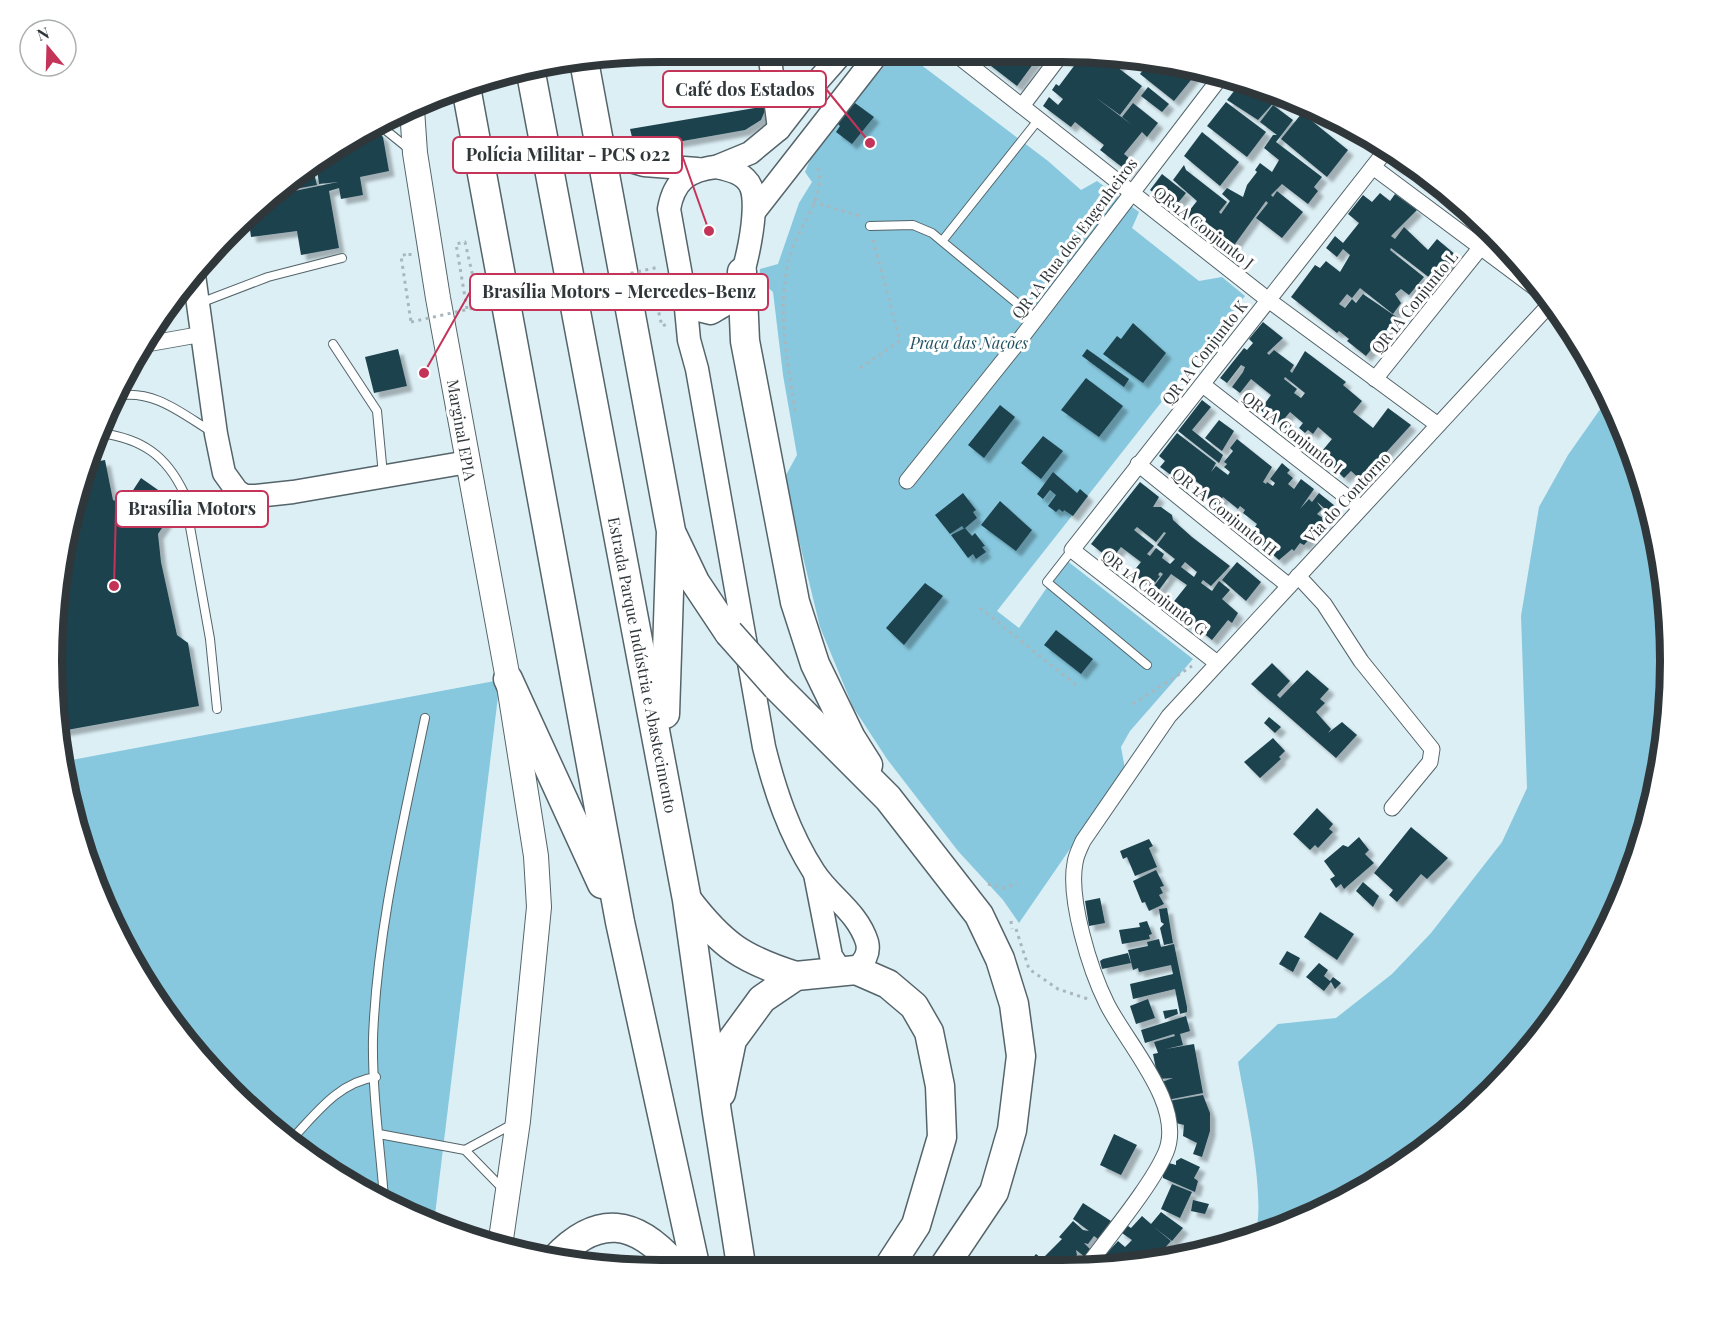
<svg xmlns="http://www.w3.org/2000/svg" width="1721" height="1321" font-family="'Playfair Display',serif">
  <defs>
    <filter id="shadow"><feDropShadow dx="5.5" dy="5.5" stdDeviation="1.5" flood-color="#0004"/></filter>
  </defs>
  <rect width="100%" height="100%" fill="#dceff5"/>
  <g fill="#87c8de">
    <path d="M896,52H926L920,64L1048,161L1081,190L1097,181L1139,212L1132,228L1199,281L1222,277L1245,296L997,611L1019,628L1066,560L1193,659L1130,731L1121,747L1125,769L1019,923L1003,900L958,851L887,759L853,707L820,627L789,499L786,475L797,455L783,375L773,292L759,280L760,269L778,264L799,203L812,182L805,172L814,150Z"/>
    <path d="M1610,401L1624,428L1658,542L1670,661L1658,780L1623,894L1567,999L1491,1092L1399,1167L1254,1238C1268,1203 1245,1103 1238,1062L1278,1024L1336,1018L1392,974L1431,933L1502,842L1527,788L1521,616L1539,507L1568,455L1601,408Z"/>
    <path d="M500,680L434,1223L322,1167L229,1091L154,999L83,856L61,762Z"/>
  </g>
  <g fill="#1e424e" fill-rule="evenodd" filter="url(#shadow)">
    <path d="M973,52L1008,54L1010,52H1042L1017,86Z"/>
    <path d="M1069,52H1096L1094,55L1097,57L1100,54L1097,52L1126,57L1117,67L1142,86L1120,115L1095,97L1132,125L1122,117L1133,103L1158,123L1147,137L1142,132L1124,154L1134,162L1127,171L1100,150L1104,145L1075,122L1071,127L1043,106L1049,97L1058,105L1063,99L1052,90L1056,84L1059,86L1074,66L1064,58Z"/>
    <path d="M1150,61L1184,66L1195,75L1174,101L1140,74Z"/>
    <path d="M1242,81L1290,99L1292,100L1287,107L1277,99L1258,120L1227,100Z"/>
    <path d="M1148,87L1169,104L1162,112L1141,96Z"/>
    <path d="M1226,102L1266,132L1247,157L1207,126Z"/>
    <path d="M855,103L874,117L852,144L836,132L840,126L837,123Z"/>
    <path d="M1305,104L1313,107L1328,113L1320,123L1302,109Z"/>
    <path d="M1273,105L1293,120L1276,142L1322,177L1314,187L1318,191L1308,204L1282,184L1271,195L1273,197L1277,191L1303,212L1282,238L1256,218L1268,203L1266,201L1230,251L1185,216L1197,201L1173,180L1184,165L1186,170L1227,202L1219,212L1221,214L1230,201L1222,194L1227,188L1243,197L1247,185L1257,172L1255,170L1260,163L1272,172L1279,160L1264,148L1273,135H1277L1260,122Z"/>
    <path d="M767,106L761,120L745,130L649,147L633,141L630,129Z"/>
    <path d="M1302,113L1348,150L1327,177L1281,139Z"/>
    <path d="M372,126L383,137L389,171L360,177L363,195L341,199L339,188L329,191L339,248L301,255L297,231L251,237L248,215L275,195L338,182L319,184L317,169L306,171L355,133Z"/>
    <path d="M1202,132L1239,162L1220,186L1184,156Z"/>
    <path d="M1393,153L1405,161L1399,169L1387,160Z"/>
    <path d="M1414,166L1431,177L1453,197L1447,205L1409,174Z"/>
    <path d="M314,173L317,185L279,192L300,175Z"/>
    <path d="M1162,174L1186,193L1174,208L1150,190Z"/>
    <path d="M1380,193L1390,201L1395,194L1417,210L1391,236L1395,239L1404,227L1428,250L1437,239L1457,256L1435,282L1391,248L1390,250L1424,277L1409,295L1401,289L1395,294L1401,303L1393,314L1360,288L1352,298L1347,294L1339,304L1345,308L1352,299L1356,303L1363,294L1401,320L1392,331L1388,328L1366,356L1347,341L1349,339L1339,331L1337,333L1291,297L1315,265L1320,268L1326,261L1340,272L1350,255L1343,249L1337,257L1326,248L1335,236L1343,243L1359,223L1348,214L1363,195L1372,202Z"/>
    <path d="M1471,214L1498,239L1494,244L1467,220Z"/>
    <path d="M1263,322L1283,338L1267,353L1269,355L1274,350L1294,365L1290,371L1292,373L1305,351L1346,382L1343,385L1362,401L1353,412L1373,428L1388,408L1411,425L1361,480L1351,471L1344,478L1332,466L1336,461L1322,451L1332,439L1318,427L1313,434L1308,430L1305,433L1299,428L1303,423L1290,412L1285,418L1290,422L1287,429L1260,410L1271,395L1251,379L1240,393L1232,387L1243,372L1245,367L1241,365L1227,383L1220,378L1244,348L1247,350L1253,343L1249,339ZM1285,377L1305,393L1301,398L1294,393L1297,389L1284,379Z"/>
    <path d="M1133,323L1166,353L1143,383L1103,354L1117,336L1121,339Z"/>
    <path d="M398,349L407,386L374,393L365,357Z"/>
    <path d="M1087,349L1129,379L1124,387L1082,356Z"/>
    <path d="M1086,378L1123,406L1099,437L1061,410Z"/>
    <path d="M1202,400L1211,407L1192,430L1223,455L1219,463L1178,431Z"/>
    <path d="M1000,405L1015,417L984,458L968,445Z"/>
    <path d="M1219,420L1234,431L1222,451L1205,438Z"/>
    <path d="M1177,433L1216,463L1211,472L1216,466L1228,475L1230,472L1224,467L1227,464L1224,462L1233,451L1230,448L1237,439L1272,467L1263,482L1266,484L1267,482L1273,486L1275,483L1270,479L1282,463L1290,470L1287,473L1293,478L1288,484L1294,489L1301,479L1314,489L1300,509L1309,499L1312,502L1319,493L1335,506L1330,513L1317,502L1322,509L1317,514L1326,520L1320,526L1317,523L1310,532L1313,535L1304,545L1300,543L1294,551L1292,549L1279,560L1255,539L1260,532L1255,527L1257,524L1243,513L1245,510L1240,506L1238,509L1223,497L1217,506L1197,490L1201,485L1181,470L1175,478L1160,467L1165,461L1159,456Z"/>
    <path d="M1043,436L1063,451L1041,479L1021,463Z"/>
    <path d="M105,460L113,500L124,504L141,478L178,504L158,534L161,562L177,635L188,643L199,706L56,732L51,661L72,503L88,463Z"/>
    <path d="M1053,472L1077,493L1080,489L1088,496L1073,516L1064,510L1063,512L1059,509L1056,512L1048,506L1056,495L1050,490L1043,499L1037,494Z"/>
    <path d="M1140,482L1159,497L1153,507H1161L1172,515L1173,520L1192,537L1230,566L1211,586L1203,580L1201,583L1212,591L1219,581L1230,590L1222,599L1238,613L1232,623L1228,620L1212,640L1188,621L1185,625L1167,610L1187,585L1171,574L1156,594L1151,590L1163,574L1160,572L1158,575L1160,576L1151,588L1132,573L1141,562L1121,547L1111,560L1091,544ZM1137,527L1156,542L1164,532L1166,533L1157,545L1175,559L1170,564L1162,558L1164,554L1156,548L1150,556L1147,554L1154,546L1134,530ZM1185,562L1197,572L1194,577L1181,567Z"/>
    <path d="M963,493L976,510L973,512L977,518L964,529L962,526L950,534L935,515Z"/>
    <path d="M1000,501L1032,530L1016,551L981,525Z"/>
    <path d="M965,528L972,536L975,533L985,546L982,547L986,552L976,559L973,554L968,558L951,535Z"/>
    <path d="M1237,562L1261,582L1246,601L1222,580Z"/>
    <path d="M925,583L943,596L904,645L886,628Z"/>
    <path d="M1056,630L1093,659L1081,674L1044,645Z"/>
    <path d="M1272,663L1290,681L1277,695L1280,698L1307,670L1329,689L1320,699L1325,703L1316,712L1331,729L1328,733L1342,722L1357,735L1336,758L1251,684Z"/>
    <path d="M1269,717L1281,727L1275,733L1264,723Z"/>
    <path d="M1273,738L1285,751L1279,757L1281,759L1260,778L1244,762Z"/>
    <path d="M1317,808L1333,824L1329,829L1333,832L1318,848L1315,845L1310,850L1293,834Z"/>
    <path d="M1411,827L1448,858L1427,879L1421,874L1397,902L1389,895L1393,890L1374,873Z"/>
    <path d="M1359,837L1369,850L1365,854L1374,863L1344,889L1341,884L1336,888L1330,879L1335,876L1324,861L1343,845L1348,847Z"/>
    <path d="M1149,839L1153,846L1149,848L1157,867L1135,876L1127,857L1123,859L1120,851Z"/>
    <path d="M1156,870L1164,886L1160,887L1163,893L1159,895L1164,904L1149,911L1145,902L1142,903L1133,881Z"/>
    <path d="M1363,882L1379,896L1373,907L1356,891Z"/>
    <path d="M1100,898L1105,923L1089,926L1085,901Z"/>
    <path d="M1167,908L1173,943L1164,945L1160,928L1164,924L1161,922L1159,909Z"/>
    <path d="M1320,912L1354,934L1337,960L1304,937Z"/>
    <path d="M1147,921L1152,934L1149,935L1150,939L1122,944L1119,930L1140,927L1139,923Z"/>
    <path d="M1159,939L1161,947L1174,944L1187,1007V1012L1180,1014L1175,989L1133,999L1130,984L1173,974L1171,965L1139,972L1138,968L1133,970L1128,950L1148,946L1147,942Z"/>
    <path d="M1287,951L1300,958L1293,972L1279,964Z"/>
    <path d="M1128,953L1131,963L1102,969L1100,961L1103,959Z"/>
    <path d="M1319,963L1328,970L1324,976L1330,981L1333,977L1341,983L1335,989L1331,982L1324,991L1306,977Z"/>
    <path d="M1148,999L1155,1018L1136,1024L1130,1006Z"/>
    <path d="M1177,1009L1178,1014L1165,1019L1163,1011Z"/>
    <path d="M1186,1016L1190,1031L1180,1034L1183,1045L1166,1049L1194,1044L1203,1093L1167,1100L1159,1083L1173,1078L1158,1079L1153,1054L1158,1053L1154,1042L1175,1036L1174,1034L1145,1043L1141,1030Z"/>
    <path d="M1203,1095L1210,1113V1131L1202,1157L1193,1154L1197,1143L1183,1136L1184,1125L1176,1123L1169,1101Z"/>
    <path d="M1114,1134L1137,1145L1121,1175L1100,1165Z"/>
    <path d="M1181,1158L1200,1167L1194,1178L1198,1181L1195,1192L1163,1178V1174L1161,1177L1165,1167L1169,1163L1176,1165V1161Z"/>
    <path d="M1172,1184L1192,1192L1180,1218L1161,1209Z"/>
    <path d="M1193,1200L1209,1204L1205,1214L1191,1211Z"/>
    <path d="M1083,1203L1111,1221L1098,1239L1094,1236L1088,1244L1084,1243L1090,1249L1085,1257L1076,1250L1077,1255L1074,1258L1076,1261L1072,1265L1059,1262L1057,1265H1032L1029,1262L1036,1254L1042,1259L1062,1239L1059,1237L1073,1221L1083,1230L1089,1231L1073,1219Z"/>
    <path d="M1161,1212L1183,1228L1172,1241L1154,1227L1171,1241L1163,1250L1166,1252L1158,1261L1140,1265H1096L1118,1241L1125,1247L1132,1240L1119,1231L1125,1224L1131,1228L1142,1216L1151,1224Z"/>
  </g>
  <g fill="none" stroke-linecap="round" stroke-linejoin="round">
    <g stroke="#54646a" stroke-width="10">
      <g id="lane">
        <path d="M378,124L409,149"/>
        <path d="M870,226L913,225L932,233L1035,318"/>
        <path d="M943,240L1039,119"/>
        <path d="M200,303L268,277L342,258"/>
        <path d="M333,344L377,411L383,475"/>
        <path d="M116,396C154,389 181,413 212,432"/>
        <path d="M101,433C142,439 166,455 184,493L210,639L217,709"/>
        <path d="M189,512L210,505"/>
        <path d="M1072,550L1047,582L1147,665"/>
        <path d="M379,1134L465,1150L503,1189"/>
        <path d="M290,1141C315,1115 338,1082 376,1077"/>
        <path d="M465,1150L511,1125"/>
        <path d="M384,1198C380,1146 372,1091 373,1038C377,930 403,824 425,718"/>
      </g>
    </g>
    <g stroke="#54646a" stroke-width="17">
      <g id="street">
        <path d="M953,52L1267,299L1438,425"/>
        <path d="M1022,106L1063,52"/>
        <path d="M1373,167L1550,299"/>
        <path d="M141,345L203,334"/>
        <path d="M1375,379L1481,247"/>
        <path d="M1203,385L1361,508"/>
        <path d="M1138,464L1289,586"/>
        <path d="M907,481L1015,346L1223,74"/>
        <path d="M1298,576L1324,604L1361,661L1432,749L1430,762L1392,808"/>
        <path d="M1217,663L1072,550L1387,149"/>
        <path d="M1088,1265C1110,1235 1152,1185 1166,1152C1185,1105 1127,1044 1107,1004C1090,970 1068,899 1075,863C1076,855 1080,848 1083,841L1169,716L1552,302"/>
      </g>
    </g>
    <g stroke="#54646a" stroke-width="25">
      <g id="secondary">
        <path d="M769,51L779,129"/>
        <path d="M598,139L620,158L644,165L697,169"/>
        <path d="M716,167C730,170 745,173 751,187C760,208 745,278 733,296C727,305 719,308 711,313L695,309L685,298L669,209C674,181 688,170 716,167Z"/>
        <path d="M716,167L750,153L779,129L807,93L843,52"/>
        <path d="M754,212L879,52"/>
        <path d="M194,275L216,434L224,473L237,491L245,496H256L293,492L468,462"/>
        <path d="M685,298L689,340L697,369L764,747C775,791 789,833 814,872C830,897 857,911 867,942C870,954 864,961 856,970"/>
        <path d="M815,874L831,956L840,970"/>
      </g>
    </g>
    <g stroke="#54646a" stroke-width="26">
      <path id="primary" d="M412,109L415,153L438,298L508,679L536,856L539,907L518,1121L500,1246"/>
    </g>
    <g stroke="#54646a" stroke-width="31">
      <g id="highway">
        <path d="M584,61L671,531L665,714"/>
        <path d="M530,68L687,900L717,1113L741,1265"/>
        <path d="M466,87L620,922L695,1265"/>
        <path d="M742,272L745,341L795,602L815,664L851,738L868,765"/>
        <path d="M673,536L695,582L729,633"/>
        <path d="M508,679L602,884"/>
        <path d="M777,687L888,798L979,915L1000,959L1014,1004L1021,1056L1012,1130L994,1192L945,1265"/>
        <path d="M688,901C722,945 742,959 796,976"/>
        <path d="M721,1093L732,1040L762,999L796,976L856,970L888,984L914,1006L929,1032L940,1086L942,1137L916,1225L890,1265"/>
        <path d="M555,1259C598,1213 636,1220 675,1265"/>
      </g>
    </g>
    <g stroke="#a8b7bd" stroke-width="3" stroke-dasharray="3 4.5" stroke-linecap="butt">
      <path d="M813,202L863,217"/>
      <path d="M410,256V253L401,256L411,322"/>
      <path d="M647,281L651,280L662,326L670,323"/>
      <path d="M467,309L456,244L465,242L476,290L482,289"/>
      <path d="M860,368L900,341L872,236"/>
      <path d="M795,411C787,358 776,308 790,255C798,226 830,193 816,164"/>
      <path d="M980,608L1076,685"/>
      <path d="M1133,704L1192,666"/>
      <path d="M988,884L1004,888L1018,883"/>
      <path d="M1011,921L1012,929"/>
      <path d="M1016,929L1029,969L1058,989L1088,999"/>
    </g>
    <use href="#lane" stroke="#fff" stroke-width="8"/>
    <use href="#street" stroke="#fff" stroke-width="15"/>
    <use href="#secondary" stroke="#fff" stroke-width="22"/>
    <use href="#primary" stroke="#fff" stroke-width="24"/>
    <use href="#highway" stroke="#fff" stroke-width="28"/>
    <g stroke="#54646a" stroke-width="31" stroke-linecap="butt">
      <path id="highway-bridge" d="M729,633L777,687"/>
    </g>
    <path stroke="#a8b7bd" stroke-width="3" stroke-dasharray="3 4.5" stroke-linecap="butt" d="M411,322L659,267"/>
    <use href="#highway-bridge" stroke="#fff" stroke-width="28"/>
  </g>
  <g text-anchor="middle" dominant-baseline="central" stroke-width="6" stroke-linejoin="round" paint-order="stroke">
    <g font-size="16" fill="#30373a" stroke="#fff">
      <text transform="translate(1204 227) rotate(38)">QR 1A Conjunto J</text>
      <text transform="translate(1074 238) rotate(-53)">QR 1A Rua dos Engenheiros</text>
      <text transform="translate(1414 302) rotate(-51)">QR 1A Conjunto L</text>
      <text transform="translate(1204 352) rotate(-52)">QR 1A Conjunto K</text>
      <text transform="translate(462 430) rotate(80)">Marginal EPIA</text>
      <text transform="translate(1293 432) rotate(38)">QR 1A Conjunto I</text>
      <text transform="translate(1347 497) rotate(-47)">Via do Contorno</text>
      <text transform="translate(1225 511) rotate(39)">QR 1A Conjunto H</text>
      <text transform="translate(1155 592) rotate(38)">QR 1A Conjunto G</text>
      <text transform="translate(643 665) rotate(79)">Estrada Parque Indústria e Abastecimento</text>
    </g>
    <g font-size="16" font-style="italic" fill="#1f5060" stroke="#fff">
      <text x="969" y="342">Praça das Nações</text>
    </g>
  </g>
  <path d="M0 0H1721V1321H0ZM661 62H1061A599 599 0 0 1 1660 661V661A599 599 0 0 1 1061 1260H661A599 599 0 0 1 62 661V661A599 599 0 0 1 661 62Z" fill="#fff" fill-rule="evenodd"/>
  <path fill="none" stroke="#30373a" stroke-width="8" d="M661 62H1061A599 599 0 0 1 1660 661V661A599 599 0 0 1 1061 1260H661A599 599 0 0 1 62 661V661A599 599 0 0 1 661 62Z"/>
  <path fill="none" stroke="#c43458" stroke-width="2" d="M870 143L826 89M709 231L682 155M424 373L470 292M114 586L116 509"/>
  <g fill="#c43458" stroke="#fff" stroke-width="2">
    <circle cx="870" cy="143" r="6"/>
    <circle cx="709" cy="231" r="6"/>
    <circle cx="424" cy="373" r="6"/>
    <circle cx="114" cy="586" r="6"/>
  </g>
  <g fill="#fff" stroke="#c43458" stroke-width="2">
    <rect x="663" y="71" width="163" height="36" rx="6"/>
    <rect x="453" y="137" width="229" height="36" rx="6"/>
    <rect x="470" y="274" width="298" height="36" rx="6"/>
    <rect x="116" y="491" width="152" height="36" rx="6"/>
  </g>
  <g font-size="18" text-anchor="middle" font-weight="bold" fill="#30373a">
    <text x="745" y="96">Café dos Estados</text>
    <text x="568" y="161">Polícia Militar - PCS 022</text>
    <text x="619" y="298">Brasília Motors - Mercedes-Benz</text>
    <text x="192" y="515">Brasília Motors</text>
  </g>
  <g transform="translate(48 48) rotate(341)"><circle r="28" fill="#ffffff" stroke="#acafb0" stroke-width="1.5"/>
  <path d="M0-4.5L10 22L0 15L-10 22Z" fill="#c43458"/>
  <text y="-9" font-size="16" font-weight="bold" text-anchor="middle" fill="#30373a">N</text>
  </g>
</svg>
